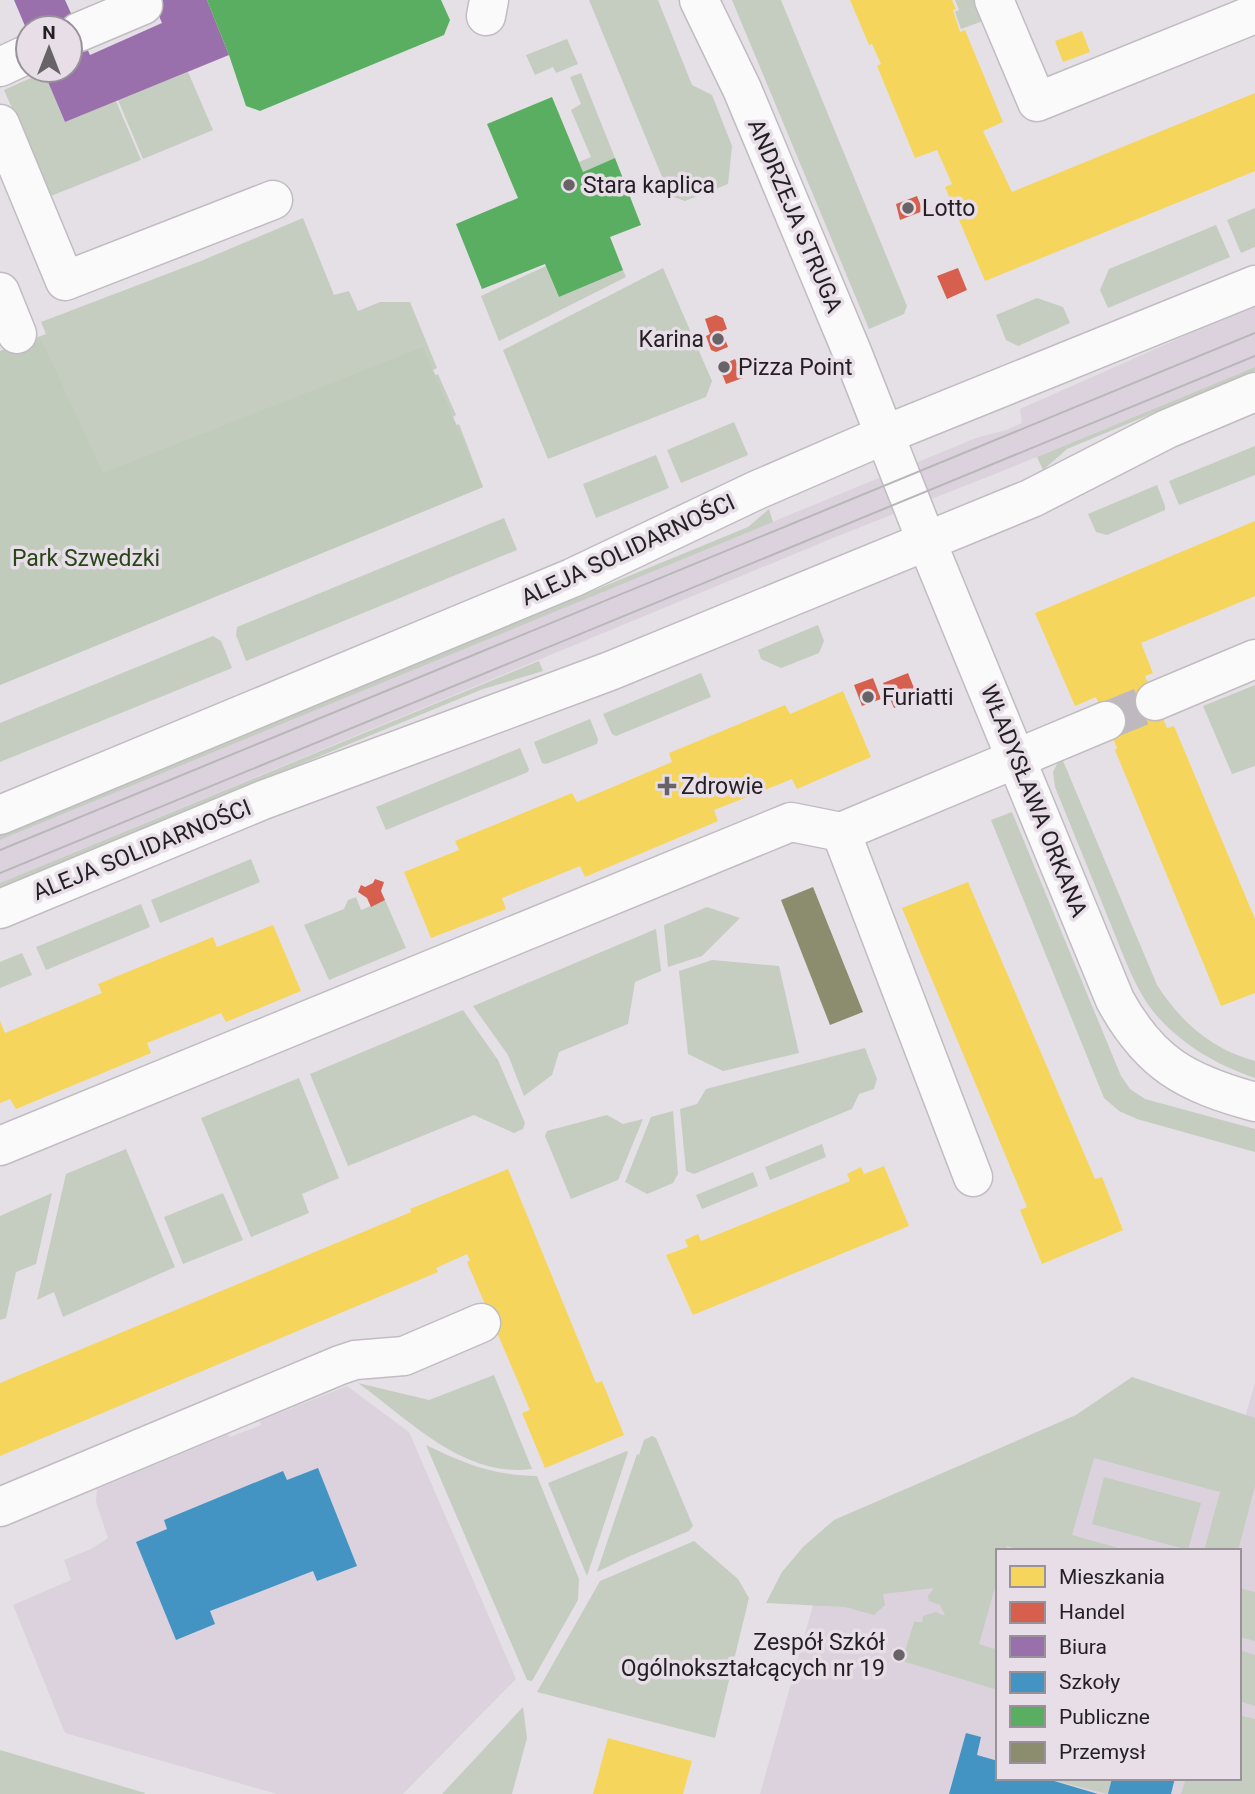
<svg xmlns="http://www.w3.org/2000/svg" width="1255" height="1794" font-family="Roboto,sans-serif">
  <rect width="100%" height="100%" fill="#e5e0e6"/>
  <g fill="#dbd2dd" fill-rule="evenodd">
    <path d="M1255,307V367L1005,470L833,538L0,883V840L976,438L1006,430L1022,423L1020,409L1243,310Z"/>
    <path d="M1255,1383V1794H760L829,1548L1175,1405L1243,1424ZM998,1551H1239V1778H998Z"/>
    <path d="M347,1386L409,1432L516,1679L403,1794H277L65,1733L13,1605L71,1580L64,1560L91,1549L108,1538L96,1502L97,1489L228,1434L230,1437L261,1425L260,1421Z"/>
  </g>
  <g fill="#c4cdc0">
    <path d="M589,0H658L692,85L712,95L732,146L728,184L685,201L670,196Z"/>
    <path d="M732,0H781L907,306L904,314L869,329Z"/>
    <path d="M955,0H974L983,21L961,29L955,12L959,10Z"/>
    <path d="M567,39L578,64L556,73L553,67L535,75L526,55Z"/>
    <path d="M44,72L65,122L116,101L141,160L51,196L4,90Z"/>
    <path d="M188,72L213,130L143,159L118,100Z"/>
    <path d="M581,73L615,158L583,172L579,162L591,157L571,110L581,104L570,77Z"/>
    <path d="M1255,208V247L1241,253L1227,220Z"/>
    <path d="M303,218L334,295L349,291L358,311L380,302H410L437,368L433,370L435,375L438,374L456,415L453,417L456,425L459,424L483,487L0,685V351L46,334L41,322L201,261Z"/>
    <path d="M1216,225L1230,257L1108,308L1100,290L1109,269Z"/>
    <path d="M546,266L559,297L623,270L626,277L499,341L481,296Z"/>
    <path d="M663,268L712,381L706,397L548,459L503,350Z"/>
    <path d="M1037,298L1063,307L1070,323L1018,346L1006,340L996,315Z"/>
    <path d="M1255,367V371L1067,449L1043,470L1037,457Z"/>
    <path d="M734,422L748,455L681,483L667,450Z"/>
    <path d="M1255,446V475L1179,505L1169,481Z"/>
    <path d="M656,455L669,488L596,518L583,484Z"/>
    <path d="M1157,485L1165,506V510L1107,535L1096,532L1088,514Z"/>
    <path d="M769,509L773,522L0,840V835L748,527Z"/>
    <path d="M504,518L517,550L246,661L236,635L237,627Z"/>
    <path d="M818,625L824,641L819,653L781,668L761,659L758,650Z"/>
    <path d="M213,636L221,641L232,668L0,762V723Z"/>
    <path d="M539,661L543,671L483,689L0,888V883Z"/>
    <path d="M701,673L711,697L616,736L612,734L603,714Z"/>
    <path d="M1255,685V766L1232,774L1203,706Z"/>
    <path d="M590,719L598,739L597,744L546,764L542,763L534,742Z"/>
    <path d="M520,748L529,769L528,772L386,830L376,807Z"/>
    <path d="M1061,756L1157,985C1181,1022 1211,1049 1255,1061V1078C1217,1065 1184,1046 1157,1016C1134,989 1123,953 1109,920C1091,876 1073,831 1055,787L1053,772Z"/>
    <path d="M1012,812L1121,1076L1130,1089L1145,1099L1255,1129V1152L1137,1119L1119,1111L1104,1098L991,820Z"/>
    <path d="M251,859L260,882L160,923L151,900Z"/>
    <path d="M356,897L361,910L385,900L406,948L329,980L304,925L344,909L348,900Z"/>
    <path d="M141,904L150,927L46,970L36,947Z"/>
    <path d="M707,907L740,918L702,956L668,967L664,925Z"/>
    <path d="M656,929L661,971L635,982L628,1024L559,1052L552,1075L524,1096L508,1055L473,1006Z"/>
    <path d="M22,953L32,975L0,988V962Z"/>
    <path d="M712,960L779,966L799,1053L723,1071L688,1054L679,971Z"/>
    <path d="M463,1010L498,1060L525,1123L523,1129L514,1133L474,1115L348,1166L310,1074Z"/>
    <path d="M865,1048L877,1079L874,1089L859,1094L852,1109L694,1174L686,1171L680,1109L697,1104L706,1089Z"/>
    <path d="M299,1078L339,1178L302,1194L309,1213L251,1237L201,1118Z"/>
    <path d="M673,1111L678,1174L673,1183L647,1194L625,1182L651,1117Z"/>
    <path d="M607,1115L623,1124L643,1119L618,1180L571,1199L545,1136L547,1131Z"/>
    <path d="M822,1144L826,1157L770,1180L765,1167Z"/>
    <path d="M126,1149L175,1267L63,1317L54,1292L37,1300L66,1174Z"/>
    <path d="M753,1172L758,1186L702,1209L696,1195Z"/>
    <path d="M52,1193L36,1264L16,1272L6,1318L0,1320V1216Z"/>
    <path d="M223,1193L243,1240L183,1264L164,1217Z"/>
    <path d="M494,1375L532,1469C463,1478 410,1420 358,1383L429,1400Z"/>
    <path d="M1132,1377L1255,1418V1486L1238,1551H1204L1220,1492L1094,1458L1072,1535L1129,1551H1023L1007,1546L1005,1551H998V1577L979,1644L998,1650V1690L902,1661L914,1622H922L923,1616L936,1612L942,1615H945L940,1605L929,1601L928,1596L934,1588L883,1594L885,1605L874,1615L845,1607L766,1603L782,1572L803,1547L834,1520L1076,1415Z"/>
    <path d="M652,1436L656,1438L693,1526L689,1531L630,1556L597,1572L637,1454L639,1455L644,1440Z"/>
    <path d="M426,1445C465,1464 492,1475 537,1476L579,1579L578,1600L532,1681L527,1680Z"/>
    <path d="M627,1451L628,1452L587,1576L548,1483Z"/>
    <path d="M1104,1477L1201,1503L1188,1550L1092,1524Z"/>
    <path d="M694,1541L738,1579L749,1598L715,1738L537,1692L600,1581Z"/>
    <path d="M1239,1588L1255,1592V1641L1239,1637Z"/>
    <path d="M1239,1650L1255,1655V1706L1239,1701Z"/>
    <path d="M523,1707L527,1738L512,1794H442Z"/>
    <path d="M1239,1715L1255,1719V1794H1181L1186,1778H1239Z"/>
    <path d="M0,1750L145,1793L144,1794H0Z"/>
    <path d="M1044,1778H1112L1108,1794Z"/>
  </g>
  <path fill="#c1cbbc" d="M41,339L103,473L423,347L483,487L0,685V351Z"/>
  <g fill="#f6d55c">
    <path d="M850,0H952L956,9L953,10L960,32L965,30L1003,122L983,131L1012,192L1255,93V171L985,281L945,187L952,184L937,150L915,158L877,66L881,64L872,44L869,45Z"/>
    <path d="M1082,31L1090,52L1063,62L1055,41Z"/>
    <path d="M1255,521V596L1141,643L1153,673L1145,676L1167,728L1174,726L1255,919V993L1221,1006L1115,750L1117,748L1096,697L1075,706L1035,613Z"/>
    <path d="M843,691L871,757L797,789L792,779L714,810L718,821L585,877L580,866L502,898L506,909L431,938L404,872L459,850L455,841L572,793L577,802L672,762L669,753L785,705L790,714Z"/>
    <path d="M968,882L1095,1179L1102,1177L1123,1230L1042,1264L1020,1210L1027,1207L902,908Z"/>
    <path d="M273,925L301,991L226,1022L221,1013L147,1043L151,1053L16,1109L10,1099L0,1103V1021L5,1033L102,993L98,984L213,937L217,947Z"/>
    <path d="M884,1166L909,1226L693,1315L666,1255L688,1247L685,1240L698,1234L701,1241L850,1181L847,1174L861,1167L864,1174Z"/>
    <path d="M508,1169L596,1383L602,1381L624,1435L545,1468L522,1413L530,1410L467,1262L470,1260L467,1254L436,1268L438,1272L0,1456V1383L411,1212L410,1209Z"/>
    <path d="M608,1738L692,1761L683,1794H593Z"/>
  </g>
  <g fill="#d6604d">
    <path d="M917,196L923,211L900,220L896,204Z"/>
    <path d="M958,268L967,290L947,299L937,276Z"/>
    <path d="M716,315L723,318L727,329L722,331L728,347L716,352L711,350L706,336L710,334L705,319Z"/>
    <path d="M735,359L743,378L726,384L719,366Z"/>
    <path d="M908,673L918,698L894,708L883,683Z"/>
    <path d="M873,678L881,699L862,706L854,685Z"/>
    <path d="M375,879L384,882L381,891L385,900L371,907L367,898L358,892L361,885L365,887L373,883Z"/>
  </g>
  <path fill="#9970ab" d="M14,0H65L90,55L162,23L152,0H207L229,55L65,122L43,70H70V28H28V33Z"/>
  <g fill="#4393c3">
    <path d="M318,1468L357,1566L317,1581L313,1571L210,1611L215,1624L176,1640L136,1542L167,1529L164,1520L283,1471L287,1480Z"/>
    <path d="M966,1733L981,1737L977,1755L998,1761V1778H1044L1098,1794H949Z"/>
    <path d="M1112,1778H1175L1171,1794H1108Z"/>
  </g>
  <g fill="#5aae61">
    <path d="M207,0H441L450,20L444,35L260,111L246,106L229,55Z"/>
    <path d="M552,97L583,172L615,158L641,225L610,237L623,270L559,297L545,264L482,289L456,224L518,198L487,124Z"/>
  </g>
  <path fill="#8c8c6e" d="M813,887L863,1012L830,1025L781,900Z"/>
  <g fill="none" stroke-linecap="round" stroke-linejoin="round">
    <path stroke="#beb9bf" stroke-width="38" stroke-dasharray="38 19" stroke-linecap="butt" d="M1106,721L1155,701"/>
    <g stroke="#c0bcc1" stroke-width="41">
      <g id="minor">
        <path d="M699,0L742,89L852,352L926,540L1115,1000C1150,1064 1186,1083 1255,1102"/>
        <path d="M994,0L1037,102L1255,14"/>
        <path d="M486,16L489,0"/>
        <path d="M79,32L143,5"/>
        <path d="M0,67L28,54"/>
        <path d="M0,124L65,281L273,200"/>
        <path d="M0,292L17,334"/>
        <path d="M1155,701L1255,659"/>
        <path d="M0,815L572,578L757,490L884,435L1255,285"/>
        <path d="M841,832L973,1177"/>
        <path d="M0,909L263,800L610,671L1032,498L1167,429L1255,392"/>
        <path d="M0,1146L791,822L841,832L1106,721"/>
        <path d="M0,1507L340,1365L355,1360L404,1356L481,1323"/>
      </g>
    </g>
    <use href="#minor" stroke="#fbfafb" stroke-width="38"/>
    <g stroke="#b8b7b8" stroke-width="2">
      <path d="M0,850L1255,333"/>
      <path d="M0,873L1255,356"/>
    </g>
  </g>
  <g fill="#676367" stroke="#e7dee8" stroke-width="2.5">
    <circle cx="569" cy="185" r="7"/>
    <circle cx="908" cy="208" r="7"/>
    <circle cx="718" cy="339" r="7"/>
    <circle cx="724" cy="367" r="7"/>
    <circle cx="868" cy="697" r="7"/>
    <path d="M663.5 775.5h7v7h7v7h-7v7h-7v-7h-7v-7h7z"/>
    <circle cx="899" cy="1655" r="7"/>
  </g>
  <g text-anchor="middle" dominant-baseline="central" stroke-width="7" stroke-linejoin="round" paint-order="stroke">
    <g font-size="23" fill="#231f23" stroke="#e7dee8" text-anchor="start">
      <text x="583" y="185">Stara kaplica</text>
      <text x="922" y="208">Lotto</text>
      <text x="704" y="339" text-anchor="end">Karina</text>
      <text x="738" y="367">Pizza Point</text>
      <text x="882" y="697">Furiatti</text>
      <text x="681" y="786">Zdrowie</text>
      <text x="885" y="1642" text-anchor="end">Zespół Szkół<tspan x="885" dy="26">Ogólnokształcących nr 19</tspan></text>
    </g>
    <g font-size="23" fill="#231f23" stroke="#e7dee8">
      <text transform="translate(795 216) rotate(67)">ANDRZEJA STRUGA</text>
      <text transform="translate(628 550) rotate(-25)">ALEJA SOLIDARNOŚCI</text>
      <text transform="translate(1034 801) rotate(68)">WŁADYSŁAWA ORKANA</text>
      <text transform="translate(142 850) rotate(-22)">ALEJA SOLIDARNOŚCI</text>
    </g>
    <g font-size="23" fill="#284617" stroke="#e7dee8">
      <text x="86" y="558">Park Szwedzki</text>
    </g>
  </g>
  <rect x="996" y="1549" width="245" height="231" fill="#e7dee8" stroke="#999299" stroke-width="2"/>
  <rect x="1010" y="1566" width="35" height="21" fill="#f6d55c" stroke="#999299" stroke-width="2"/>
  <text x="1059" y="1584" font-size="21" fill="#231f23">Mieszkania</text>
  <rect x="1010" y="1602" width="35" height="21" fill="#d6604d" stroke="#999299" stroke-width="2"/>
  <text x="1059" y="1619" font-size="21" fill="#231f23">Handel</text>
  <rect x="1010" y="1636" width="35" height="21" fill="#9970ab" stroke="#999299" stroke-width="2"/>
  <text x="1059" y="1654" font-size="21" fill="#231f23">Biura</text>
  <rect x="1010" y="1672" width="35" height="21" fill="#4393c3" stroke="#999299" stroke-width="2"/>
  <text x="1059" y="1689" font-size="21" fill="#231f23">Szkoły</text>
  <rect x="1010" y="1706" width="35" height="21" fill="#5aae61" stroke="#999299" stroke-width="2"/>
  <text x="1059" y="1724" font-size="21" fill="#231f23">Publiczne</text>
  <rect x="1010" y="1742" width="35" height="21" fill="#8c8c6e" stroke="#999299" stroke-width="2"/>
  <text x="1059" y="1759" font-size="21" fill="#231f23">Przemysł</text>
  <g transform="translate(49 49)"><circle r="33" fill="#e7dee8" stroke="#999299" stroke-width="2"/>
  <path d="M0-5L12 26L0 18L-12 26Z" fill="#676367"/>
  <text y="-10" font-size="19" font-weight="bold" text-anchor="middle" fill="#231f23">N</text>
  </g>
</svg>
